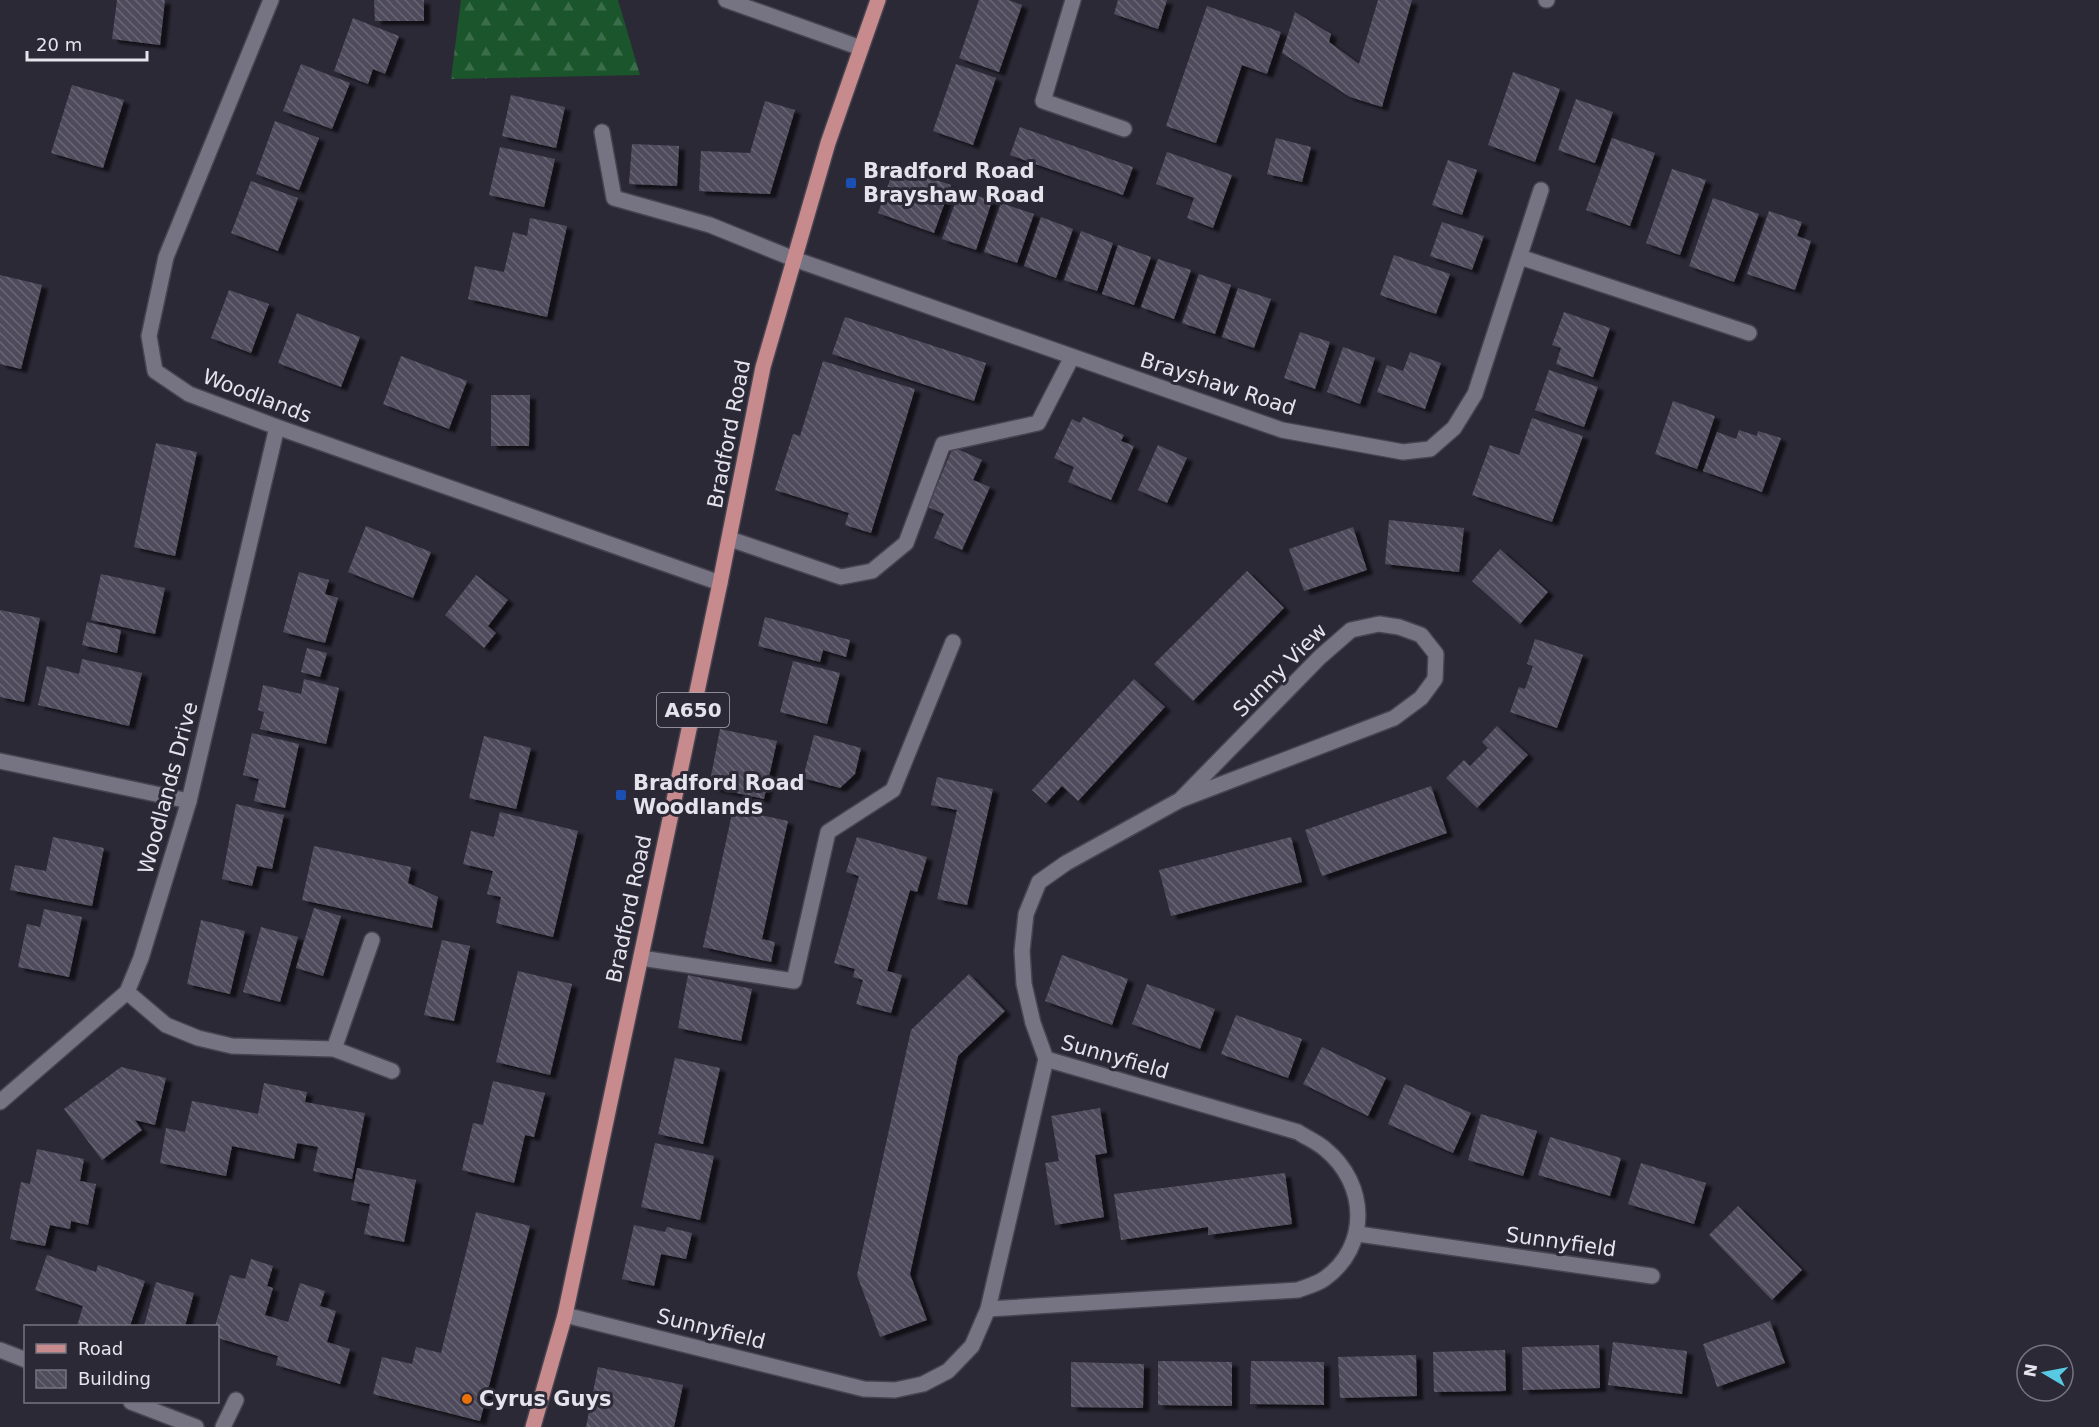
<svg xmlns="http://www.w3.org/2000/svg" width="2099" height="1427" font-family="'DejaVu Sans',sans-serif">
  <defs>
    <pattern id="forest-firs" width="22" height="20" patternUnits="userSpaceOnUse" patternTransform="scale(1.5)"><rect width="22" height="20" fill="#1a552b"/><path d="M5 1l3.5 6h-7zM16 11l3.5 6h-7z" fill="#3b6d4a"/></pattern>
    <pattern id="building-back-hatch" width="6" height="6" patternUnits="userSpaceOnUse" patternTransform="scale(1.5)"><rect width="6" height="6" fill="#4f4c5b"/><path d="M-1 5l2 2M0 0l6 6M5-1l2 2" fill="none" stroke="#686673"/></pattern>
    <filter id="shadow"><feDropShadow dx="6" dy="4" stdDeviation="1.5" flood-color="#0009"/></filter>
  </defs>
  <rect width="100%" height="100%" fill="#2c2937"/>
  <path fill="url(#forest-firs)" d="M461,0H618L640,75L451,79Z"/>
  <g fill="url(#building-back-hatch)" filter="url(#shadow)">
    <path d="M117,0H165L160,45L112,39Z"/>
    <path d="M374,0H424V21H375Z"/>
    <path d="M979,0H1008L1022,5L999,72L959,58Z"/>
    <path d="M1118,0H1167L1158,29L1114,14Z"/>
    <path d="M1378,0H1412L1382,107L1350,97L1282,53L1295,12L1331,34L1329,42L1359,64Z"/>
    <path d="M1207,6L1281,32L1267,74L1242,65L1216,143L1166,126Z"/>
    <path d="M353,18L399,36L385,74L373,69L368,84L334,71Z"/>
    <path d="M301,64L350,83L332,129L283,111Z"/>
    <path d="M956,64L996,78L973,145L933,131Z"/>
    <path d="M1513,72L1560,89L1535,162L1488,145Z"/>
    <path d="M72,85L124,100L103,168L51,153Z"/>
    <path d="M511,95L565,107L556,148L502,136Z"/>
    <path d="M1576,99L1613,112L1595,163L1558,150Z"/>
    <path d="M765,101L795,110L770,194L699,191L701,151L750,153Z"/>
    <path d="M275,121L319,138L299,190L256,174Z"/>
    <path d="M1020,127L1133,167L1123,195L1010,155Z"/>
    <path d="M1276,138L1311,147L1302,182L1267,174Z"/>
    <path d="M1612,138L1655,153L1630,226L1586,210Z"/>
    <path d="M632,144L679,146L677,186L629,184Z"/>
    <path d="M500,147L555,159L544,207L489,195Z"/>
    <path d="M1167,152L1232,175L1213,228L1187,218L1194,198L1156,184Z"/>
    <path d="M1448,160L1477,170L1462,215L1432,205Z"/>
    <path d="M895,166L951,185L934,233L878,213Z"/>
    <path d="M1672,169L1706,180L1680,255L1646,243Z"/>
    <path d="M251,181L298,198L278,251L231,233Z"/>
    <path d="M960,190L992,201L976,250L942,239Z"/>
    <path d="M1713,198L1759,214L1734,282L1689,266Z"/>
    <path d="M1001,203L1034,214L1017,263L984,252Z"/>
    <path d="M1769,211L1802,222L1797,236L1811,241L1795,290L1747,274Z"/>
    <path d="M1041,217L1073,229L1056,278L1024,266Z"/>
    <path d="M530,218L567,226L547,317L468,299L475,266L504,272L513,232L527,236Z"/>
    <path d="M1442,222L1484,236L1472,270L1430,256Z"/>
    <path d="M1081,231L1113,243L1097,291L1064,280Z"/>
    <path d="M1118,245L1151,257L1134,305L1102,294Z"/>
    <path d="M1394,255L1450,274L1436,314L1380,295Z"/>
    <path d="M1158,259L1191,270L1174,319L1141,307Z"/>
    <path d="M1199,274L1231,285L1215,334L1182,323Z"/>
    <path d="M0,275L42,285L21,369L0,364Z"/>
    <path d="M1238,288L1271,299L1254,348L1222,337Z"/>
    <path d="M229,290L269,304L251,353L211,338Z"/>
    <path d="M1564,312L1610,328L1593,377L1556,364L1561,348L1552,345Z"/>
    <path d="M297,313L360,337L341,387L278,363Z"/>
    <path d="M845,317L986,363L974,401L832,354Z"/>
    <path d="M1300,332L1330,342L1315,389L1284,378Z"/>
    <path d="M1343,347L1375,358L1360,404L1327,392Z"/>
    <path d="M1410,352L1441,363L1425,409L1377,392L1387,365L1403,371Z"/>
    <path d="M401,356L467,381L449,429L383,404Z"/>
    <path d="M823,361L915,389L871,533L845,525L849,513L775,490L793,434L800,436Z"/>
    <path d="M1549,370L1598,387L1584,427L1535,410Z"/>
    <path d="M491,395H530L529,446H491Z"/>
    <path d="M1673,401L1715,416L1697,469L1655,454Z"/>
    <path d="M1083,417L1124,435L1121,441L1134,446L1111,500L1068,482L1074,467L1054,458L1072,419L1080,423Z"/>
    <path d="M1532,418L1583,436L1552,522L1472,495L1490,445L1519,455Z"/>
    <path d="M1739,430L1757,436L1758,431L1781,438L1762,492L1703,471L1717,432L1736,439Z"/>
    <path d="M156,443L197,452L175,556L134,547Z"/>
    <path d="M1158,445L1187,458L1167,503L1138,490Z"/>
    <path d="M953,447L982,460L973,480L990,487L962,550L934,538L944,514L928,507Z"/>
    <path d="M1389,520L1464,528L1459,572L1385,564Z"/>
    <path d="M366,526L431,552L413,598L348,572Z"/>
    <path d="M1353,527L1367,570L1304,591L1289,549Z"/>
    <path d="M1500,549L1548,592L1520,624L1472,581Z"/>
    <path d="M1247,571L1284,608L1193,701L1154,664Z"/>
    <path d="M299,572L329,580L325,594L338,598L325,643L283,632Z"/>
    <path d="M101,574L165,588L155,634L91,620Z"/>
    <path d="M476,575L508,600L488,626L496,633L484,648L445,615Z"/>
    <path d="M0,610L40,618L24,702L0,697Z"/>
    <path d="M765,617L850,640L846,657L823,650L820,662L758,646Z"/>
    <path d="M87,622L121,630L117,653L82,645Z"/>
    <path d="M1535,639L1583,655L1557,728L1510,712L1519,687L1525,689L1533,666L1527,664Z"/>
    <path d="M307,648L327,653L320,677L301,672Z"/>
    <path d="M82,659L142,673L129,726L38,705L47,666L79,674Z"/>
    <path d="M793,661L840,673L827,724L780,712Z"/>
    <path d="M304,679L339,688L326,744L260,729L264,712L258,710L263,685L301,694Z"/>
    <path d="M1134,679L1165,707L1078,801L1062,786L1046,803L1032,790Z"/>
    <path d="M1497,726L1528,755L1477,808L1446,778L1464,760L1470,766L1488,748L1482,742Z"/>
    <path d="M720,729L777,741L764,799L709,787Z"/>
    <path d="M252,733L299,744L285,808L254,801L259,779L243,775Z"/>
    <path d="M814,735L861,748L855,774L840,788L803,778Z"/>
    <path d="M484,736L531,748L516,809L469,798Z"/>
    <path d="M937,777L993,789L967,905L937,899L957,810L931,805Z"/>
    <path d="M1431,786L1447,833L1322,876L1305,830Z"/>
    <path d="M236,804L284,815L272,869L257,866L252,886L222,879Z"/>
    <path d="M733,809L788,821L762,939L775,942L771,962L703,947Z"/>
    <path d="M500,812L578,831L553,937L496,923L501,897L487,894L493,871L463,864L471,831L494,837Z"/>
    <path d="M53,837L104,848L92,906L10,890L15,865L46,871Z"/>
    <path d="M857,837L927,857L917,892L910,890L887,971L902,975L891,1013L856,1004L863,980L853,977L855,969L834,963L859,876L846,872Z"/>
    <path d="M1291,837L1302,882L1171,916L1159,870Z"/>
    <path d="M314,846L411,867L408,883L438,897L432,928L302,900Z"/>
    <path d="M314,908L341,916L323,976L296,968Z"/>
    <path d="M44,909L82,917L69,977L18,967L27,924L40,927Z"/>
    <path d="M201,920L245,931L230,994L187,984Z"/>
    <path d="M261,927L298,937L280,1002L243,992Z"/>
    <path d="M442,940L470,946L454,1021L424,1015Z"/>
    <path d="M1062,955L1128,979L1112,1025L1045,1001Z"/>
    <path d="M518,971L572,984L550,1075L496,1062Z"/>
    <path d="M969,974L1005,1011L958,1056L910,1274L927,1320L880,1337L857,1275L911,1030Z"/>
    <path d="M688,975L752,989L741,1041L678,1028Z"/>
    <path d="M1147,984L1215,1009L1200,1049L1132,1024Z"/>
    <path d="M1236,1015L1302,1039L1288,1078L1221,1054Z"/>
    <path d="M1322,1047L1386,1078L1368,1116L1303,1084Z"/>
    <path d="M675,1058L720,1068L703,1144L658,1134Z"/>
    <path d="M121,1067L166,1078L155,1125L135,1120L142,1130L102,1160L64,1109Z"/>
    <path d="M493,1081L545,1093L534,1137L525,1135L514,1183L462,1170L473,1123L483,1125Z"/>
    <path d="M264,1083L307,1092L305,1102L365,1113L352,1179L313,1171L318,1147L297,1143L294,1159L232,1146L226,1176L160,1163L166,1128L185,1132L192,1101L258,1114Z"/>
    <path d="M1405,1084L1471,1113L1453,1153L1388,1124Z"/>
    <path d="M1100,1108L1107,1153L1095,1155L1104,1217L1055,1225L1045,1163L1059,1161L1051,1116Z"/>
    <path d="M1481,1114L1537,1131L1523,1176L1468,1160Z"/>
    <path d="M1550,1137L1621,1158L1610,1196L1538,1175Z"/>
    <path d="M655,1143L714,1156L700,1220L641,1207Z"/>
    <path d="M37,1149L84,1159L80,1181L96,1184L88,1225L71,1221L70,1229L50,1225L45,1246L10,1239L21,1182L30,1184Z"/>
    <path d="M1641,1163L1706,1183L1694,1224L1628,1204Z"/>
    <path d="M357,1168L416,1180L404,1242L364,1234L370,1204L351,1200Z"/>
    <path d="M1285,1173L1292,1224L1208,1235V1227L1121,1240L1114,1194Z"/>
    <path d="M1738,1206L1802,1270L1772,1300L1709,1235Z"/>
    <path d="M476,1212L530,1226L480,1421L373,1394L382,1357L412,1364L416,1347L441,1353Z"/>
    <path d="M634,1225L665,1232L667,1227L692,1233L686,1259L661,1254L654,1286L622,1279Z"/>
    <path d="M47,1255L96,1272L98,1265L145,1281L130,1326H77L83,1306L35,1290Z"/>
    <path d="M251,1259L273,1266L267,1286L273,1288L265,1315L288,1322L300,1283L325,1291L320,1306L336,1311L327,1342L350,1349L340,1384L276,1365L278,1356L218,1338V1326H215L230,1275L245,1279Z"/>
    <path d="M156,1282L194,1293L185,1326H144Z"/>
    <path d="M1770,1321L1785,1363L1717,1387L1703,1344Z"/>
    <path d="M1613,1342L1687,1351L1682,1394L1608,1385Z"/>
    <path d="M1599,1345L1600,1388L1523,1390L1522,1347Z"/>
    <path d="M1505,1350L1506,1391L1434,1392L1433,1352Z"/>
    <path d="M1416,1355L1417,1396L1340,1398L1338,1357Z"/>
    <path d="M1158,1361L1232,1362V1406L1158,1405Z"/>
    <path d="M1251,1361L1324,1362V1405L1250,1404Z"/>
    <path d="M1071,1362L1144,1364L1143,1408L1071,1407Z"/>
    <path d="M598,1367L683,1385L674,1427H586Z"/>
  </g>
  <g fill="none" stroke-linecap="round" stroke-linejoin="round">
    <g stroke="#474450" stroke-width="18">
      <g id="service">
        <path d="M726,0L861,48"/>
        <path d="M1073,0L1043,101L1124,129"/>
        <path d="M730,539L841,577L872,571L906,543L943,444L1038,423L1072,357"/>
        <path d="M641,958L794,981L828,832L893,790L953,642"/>
        <path d="M334,1049L372,940"/>
      </g>
    </g>
    <g stroke="#474450" stroke-width="18">
      <g id="minor">
        <path d="M271,0L166,257L149,336L155,371L189,394L277,427L720,583"/>
        <path d="M1546,0H1547"/>
        <path d="M602,132L614,198L710,225L794,259L1282,430L1403,452L1430,449L1454,428L1475,394L1541,190"/>
        <path d="M1520,257L1749,333"/>
        <path d="M0,761L189,801"/>
        <path d="M127,992L166,1025L198,1038L232,1046L334,1049L392,1071"/>
        <path d="M1046,1059L1033,1023L1024,984L1022,951L1026,914L1039,882L1066,863L1180,800L1394,718L1421,698L1435,679L1436,654L1421,635L1399,627L1379,624L1351,630L1320,657L1180,800"/>
        <path d="M0,1102L127,992L141,958L189,801L277,427"/>
        <path d="M1358,1234L1652,1276"/>
        <path d="M565,1315L864,1389L895,1390L923,1384L948,1371L972,1346L988,1309L1046,1059L1298,1132C1307,1138 1317,1142 1325,1149C1368,1184 1370,1247 1324,1279C1317,1284 1306,1287 1298,1290L988,1309"/>
        <path d="M0,1350L26,1360"/>
        <path d="M131,1402L196,1427"/>
        <path d="M223,1427L236,1400"/>
      </g>
    </g>
    <g stroke="#474450" stroke-width="18">
      <path id="primary" d="M533,1427L565,1315L720,583L763,367L828,143L878,0"/>
    </g>
    <use href="#service" stroke="#767383" stroke-width="15"/>
    <use href="#minor" stroke="#767383" stroke-width="15"/>
    <use href="#primary" stroke="#c78a8d" stroke-width="15"/>
  </g>
  <g fill="#1a4fb4" stroke="#2c2937" stroke-width="2">
    <rect x="845" y="177" width="12" height="12" rx="3"/>
    <rect x="615" y="789" width="12" height="12" rx="3"/>
  </g>
  <circle fill="#e8710a" stroke="#2c2937" stroke-width="2" cx="467" cy="1399" r="6"/>
  <g text-anchor="middle" dominant-baseline="central" stroke-width="6" stroke-linejoin="round" paint-order="stroke">
    <rect fill="#2c2937" stroke="#aeacb6" stroke-width="1.5" x="657" y="693" width="72" height="34" rx="4.5"/>
    <g font-size="20" font-weight="bold" fill="#e5e4ed">
      <text x="693" y="710">A650</text>
    </g>
    <g font-size="21" font-weight="bold" fill="#e5e4ed" stroke="#2c2937" text-anchor="start">
      <text x="863" y="171">Bradford Road<tspan x="863" dy="24">Brayshaw Road</tspan></text>
      <text x="633" y="783">Bradford Road<tspan x="633" dy="24">Woodlands</tspan></text>
      <text x="479" y="1399">Cyrus Guys</text>
    </g>
    <g font-size="21" fill="#e5e4ed" stroke="#2c2937">
      <text transform="translate(1218 384) rotate(18)">Brayshaw Road</text>
      <text transform="translate(257 396) rotate(21)">Woodlands</text>
      <text transform="translate(729 434) rotate(-79)">Bradford Road</text>
      <text transform="translate(1280 670) rotate(-45)">Sunny View</text>
      <text transform="translate(168 788) rotate(-75)">Woodlands Drive</text>
      <text transform="translate(629 909) rotate(-78)">Bradford Road</text>
      <text transform="translate(1115 1057) rotate(16)">Sunnyfield</text>
      <text transform="translate(1561 1242) rotate(8)">Sunnyfield</text>
      <text transform="translate(711 1329) rotate(14)">Sunnyfield</text>
    </g>
  </g>
  <rect x="24" y="1325" width="195" height="78" fill="#2c2937" stroke="#767480" stroke-width="1.5"/>
  <rect x="36" y="1344" width="30" height="9" fill="#c78a8d" stroke="#767480" stroke-width="1.5"/>
  <text x="78" y="1355" font-size="18" fill="#e5e4ed">Road</text>
  <rect x="36" y="1370" width="30" height="18" fill="url(#building-back-hatch)" stroke="#767480" stroke-width="1.5"/>
  <text x="78" y="1385" font-size="18" fill="#e5e4ed">Building</text>
  <g transform="translate(2045 1373) rotate(280)"><circle r="28" fill="#2c2937" stroke="#767480" stroke-width="1.5"/>
  <path d="M0-4.5L10 22L0 15L-10 22Z" fill="#57c9e2"/>
  <text y="-9" font-size="16" font-weight="bold" text-anchor="middle" fill="#e5e4ed">N</text>
  </g>
  <path d="M27 51v9h120v-9" fill="none" stroke="#e5e4ed" stroke-width="3"/>
  <text x="36" y="51" font-size="18" fill="#e5e4ed" stroke="#2c2937" stroke-width="4.5" paint-order="stroke">20 m</text>
</svg>
